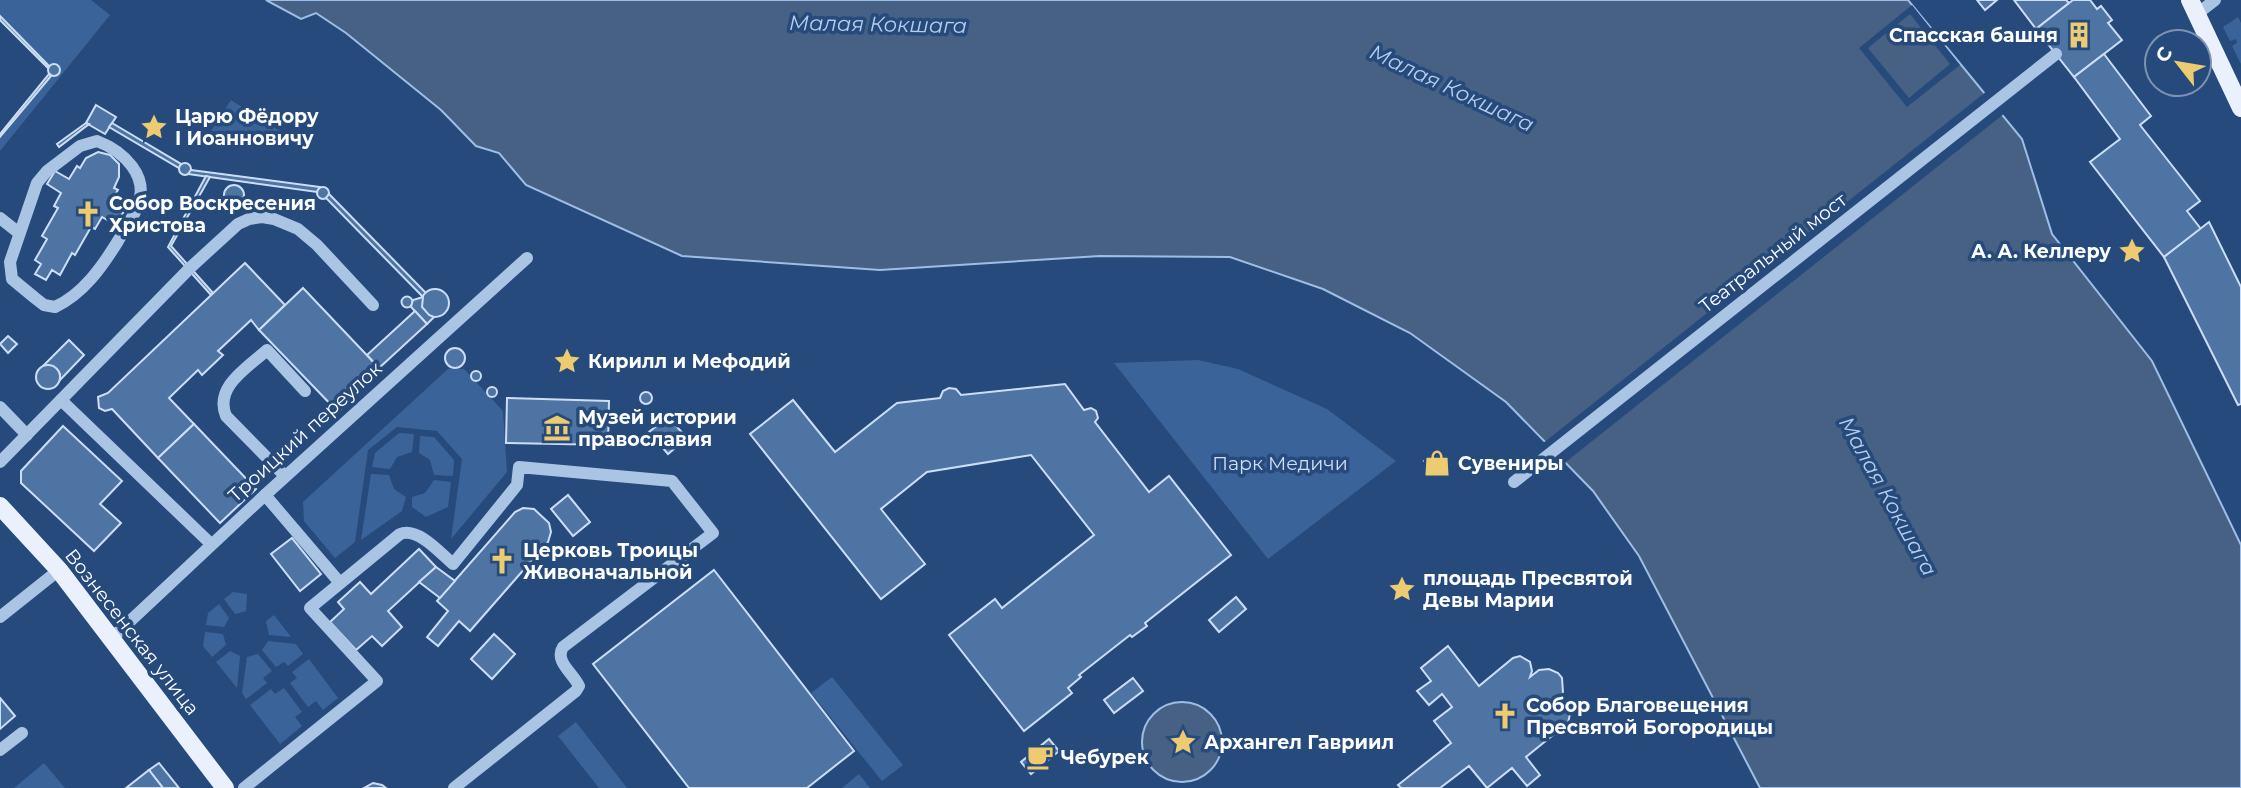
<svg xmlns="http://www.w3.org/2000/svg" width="2241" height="788" font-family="Montserrat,sans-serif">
  <rect width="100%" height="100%" fill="#264a7c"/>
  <g fill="#3a6499">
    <path d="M0,0H91L110,15L0,151V139L52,76L57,75L60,70L56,64L49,66L0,16Z"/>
    <path d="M2238,17L2241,23V64L2232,46L2237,43L2236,39L2230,41L2223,27Z"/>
    <path d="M231,100L291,137L211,131Z"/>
    <path d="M1198,360L1238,369L1327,409L1396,461L1268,559L1114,363Z"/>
    <path d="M448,369H464L503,411L507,472L451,539L462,459L437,431L397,427L368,450L355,542L335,558L304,521L303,502Z"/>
    <path d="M399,433L414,434L412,452L397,457L390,469L372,467L375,453Z"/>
    <path d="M420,436L434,437L454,460L453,476L434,475L430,460L419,453Z"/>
    <path d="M371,474L389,475L394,489L406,497L402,511L361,540Z"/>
    <path d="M434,480L451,482L448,507L426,517L412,507V497L425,493Z"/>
    <path d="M233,592L247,594L246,611L235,614L224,599Z"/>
    <path d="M219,604L229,618L224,627L206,625L208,613Z"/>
    <path d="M274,615L291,637L269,635L266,621Z"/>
    <path d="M205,632L223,634L226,645L212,657L203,646Z"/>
    <path d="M268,641L296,644L303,654L288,666L284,662L276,667L262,650Z"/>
    <path d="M230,651L240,656L237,688L216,662Z"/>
    <path d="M258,654L272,671L263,678L267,683L246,699L242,693L247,657Z"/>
    <path d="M309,659L338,698L323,710L316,701L308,707L290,683L297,678L292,672Z"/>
    <path d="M832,677L903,765L882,781L811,693Z"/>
    <path d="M284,688L302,712L295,717L302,726L280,744L250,705L271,689L275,694Z"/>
    <path d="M576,722L627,788H599L558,736Z"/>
    <path d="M44,763L65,788H14Z"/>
    <path d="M859,774L870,788H842Z"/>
  </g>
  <g fill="#466184" stroke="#9fbee5" stroke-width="2">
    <path d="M266,0H1908L2022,139L2052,234L2152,361L2241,545V788H1760L1639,556L1593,491L1506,402L1410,333L1323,289L1230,257L1100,256L880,270L682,256L526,185L499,153L476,146L441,110L346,33L316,13L301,19Z"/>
    <circle cx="1182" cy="742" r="40"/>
  </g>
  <g fill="#264a7c" fill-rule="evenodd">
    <path d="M1912,5L1960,65L1907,107L1859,48ZM1910,14L1950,64L1909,98L1868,48Z"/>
    <path d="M1987,91L2005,113L1562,465L1542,444Z"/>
  </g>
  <g fill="#4e74a4" stroke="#cddef4" stroke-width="2">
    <path d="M1977,0H1997L1985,10Z"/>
    <path d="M2014,0H2066L2069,3L2036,29Z"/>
    <path d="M2073,0H2090L2097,9L2101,6L2112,20L2108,23L2122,40L2074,77L2036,29Z"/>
    <path d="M0,16L49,66L48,68L0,20Z"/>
    <path d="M2104,54L2151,116L2140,125L2200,201L2187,211L2201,229L2164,257L2090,162L2120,139L2074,77Z"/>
    <circle cx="54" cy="70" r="6"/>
    <path d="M49,74L51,76L0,137V134Z"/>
    <path d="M96,105L116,117L105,134L86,123Z"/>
    <path d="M86,123L89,124L59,147L57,144Z"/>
    <path d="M112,123L181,164L179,168L109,127Z"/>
    <path d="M98,152L110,155L119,164V177L114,188L118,190L110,203L124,211L116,225L102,217L95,229L91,227L75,255L72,253L60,275L52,270L46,280L35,274L41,264L35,260L47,239L42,236L58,208L54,206L61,193L47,184L55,171L69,179L77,166L80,168L86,158Z"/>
    <circle cx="185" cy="169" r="6"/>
    <path d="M191,170L320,187L317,192L188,174Z"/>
    <path d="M206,176L210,177L171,246L213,293L211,295L168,247Z"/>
    <circle cx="234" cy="195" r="10"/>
    <circle cx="323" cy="193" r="6"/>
    <path d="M329,194L426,293L423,297L326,198Z"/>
    <path d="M2209,222L2241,287V404L2238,405L2164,257Z"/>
    <path d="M245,263L285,305L259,330L251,320L218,351L223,355L202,375L198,370L169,398L194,424L158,458L112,409L105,411L99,408L98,397L108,393Z"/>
    <path d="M303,288L381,370L338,412L259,330Z"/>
    <circle cx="435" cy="303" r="14"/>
    <circle cx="407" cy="302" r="5.5"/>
    <path d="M423,297L422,307L429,315L434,317L427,324L411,307L413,300Z"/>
    <path d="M415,311L427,324L379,368L367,355Z"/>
    <path d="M8,336L17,344L8,353L0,344Z"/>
    <path d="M69,340L84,355L60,380V374L53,366H43Z"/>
    <circle cx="455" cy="358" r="10"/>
    <circle cx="48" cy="377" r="12"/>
    <circle cx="476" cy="376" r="5"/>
    <path d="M1065,384L1084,410L1091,408L1096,411L1098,418L1095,422L1149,492L1169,476L1231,555L1145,623L1147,626L1132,637L1130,635L1079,675L1081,677L1068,688L1072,693L1024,731L949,635L995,599L1002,608L1094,535L1031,455L927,472L881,509L925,564L881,599L750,434L793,400L835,452L897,403L940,398L943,391L949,388L956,389L961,395Z"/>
    <circle cx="492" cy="392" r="5"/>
    <circle cx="646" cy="398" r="6"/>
    <path d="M507,398L609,401L608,445L506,443Z"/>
    <path d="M668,417L687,438L668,454L649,432Z"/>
    <path d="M194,424L256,489L220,523L158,458Z"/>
    <path d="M63,426L122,481L100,504L121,523L94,551L21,483V471Z"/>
    <path d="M1439,450L1449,464L1435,475L1424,461Z"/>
    <path d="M568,495L590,522L573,536L551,509Z"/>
    <path d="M523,508L534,509L549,523L551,532L548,542L470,631L459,621L438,646L427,637L448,611L437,601L515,512Z"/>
    <path d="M292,538L321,574L300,591L271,554Z"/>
    <path d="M419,549L436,567L388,611L402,627L382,646L372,636L356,650L330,622L344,609L338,602L360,582L371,594Z"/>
    <path d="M436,567L455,581L440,598L419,582Z"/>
    <path d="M714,570L854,751L807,788H689L593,664Z"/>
    <path d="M1236,597L1246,609L1219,632L1209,620Z"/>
    <path d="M494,634L515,654L492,679L471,659Z"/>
    <path d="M1448,646L1479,686L1513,658L1520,656L1530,662L1532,671L1530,677L1539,670L1549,669L1558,673L1562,678L1563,693L1553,704H1561L1567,709L1570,714L1568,723L1526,757L1540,775L1527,786L1512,768L1487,788L1469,766L1440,788H1401L1398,785L1451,743L1434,721L1452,707L1442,694L1429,705L1417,691L1431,681L1421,668Z"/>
    <path d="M1133,678L1143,691L1114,713L1104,700Z"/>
    <path d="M0,698L15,716L0,729Z"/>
    <path d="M1049,739L1059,751L1031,774L1021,762Z"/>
    <path d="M159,763L179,788H163L149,770Z"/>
    <path d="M149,770L163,788H126Z"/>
    <path d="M373,783L382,785L386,788H364Z"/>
  </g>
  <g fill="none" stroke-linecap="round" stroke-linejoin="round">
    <g stroke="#aac4e4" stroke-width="12">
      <path d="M2197,14L2215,0"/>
      <path d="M97,141C123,151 151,176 137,208C132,219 124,230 118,241C102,267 83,294 55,307L44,305L35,298L12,279L10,262L37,183L47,171L80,146Z"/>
      <path d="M0,218L19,233"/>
      <path d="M61,400L211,544"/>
      <path d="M0,407L27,435"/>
      <path d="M0,462L191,267L238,224L249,219L262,217L274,219L298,229L317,245L373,305"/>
      <path d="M285,476L226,416C214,387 247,368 267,350L305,391"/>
      <path d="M1514,482L2056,54"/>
      <path d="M265,495L340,583"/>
      <path d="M0,617L59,570"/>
      <path d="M112,638L265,495L527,258"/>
      <path d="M0,750L22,733"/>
      <path d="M244,788L377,681L310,608L400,534C418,527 440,553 453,564L517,485L519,467L672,481L713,533L563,647C554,661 573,673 579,686L576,691L454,788"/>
    </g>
    <g stroke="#eaf1fc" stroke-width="18">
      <path d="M2190,0L2241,108"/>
      <path d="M0,506L59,570L225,788"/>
    </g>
  </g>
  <defs>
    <g id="building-bare" transform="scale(2.1)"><path d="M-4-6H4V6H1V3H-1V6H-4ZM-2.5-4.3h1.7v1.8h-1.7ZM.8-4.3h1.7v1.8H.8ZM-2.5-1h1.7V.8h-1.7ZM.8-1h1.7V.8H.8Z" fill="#edcb70" stroke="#264a7c" stroke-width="2.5" paint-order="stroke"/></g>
    <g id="sight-bare" transform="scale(2.1)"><path d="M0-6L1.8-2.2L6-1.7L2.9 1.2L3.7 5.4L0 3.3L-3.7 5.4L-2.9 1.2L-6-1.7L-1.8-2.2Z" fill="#edcb70" stroke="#264a7c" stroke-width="2.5" paint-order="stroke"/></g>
    <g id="church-bare" transform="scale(2.1)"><path d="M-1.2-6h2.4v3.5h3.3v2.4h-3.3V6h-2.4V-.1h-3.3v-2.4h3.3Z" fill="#edcb70" stroke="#264a7c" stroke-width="2.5" paint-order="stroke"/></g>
    <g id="museum-bare" transform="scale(2.1)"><path d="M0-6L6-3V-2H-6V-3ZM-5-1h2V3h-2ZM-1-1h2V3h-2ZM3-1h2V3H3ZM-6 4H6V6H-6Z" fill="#edcb70" stroke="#264a7c" stroke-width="2.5" paint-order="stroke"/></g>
    <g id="shop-bare" transform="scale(2.1)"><path d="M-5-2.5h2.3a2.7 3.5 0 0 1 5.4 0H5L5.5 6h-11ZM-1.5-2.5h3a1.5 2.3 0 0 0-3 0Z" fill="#edcb70" stroke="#264a7c" stroke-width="2.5" paint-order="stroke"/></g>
    <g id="cafe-bare" transform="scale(2.1)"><path d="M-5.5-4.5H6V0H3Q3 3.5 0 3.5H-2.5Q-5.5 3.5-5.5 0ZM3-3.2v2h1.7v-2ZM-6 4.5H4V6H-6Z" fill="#edcb70" stroke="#264a7c" stroke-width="2.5" paint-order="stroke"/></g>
  </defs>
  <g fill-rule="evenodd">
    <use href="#building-bare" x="2079" y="35"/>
    <use href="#sight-bare" x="154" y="127"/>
    <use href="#church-bare" x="88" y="214"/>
    <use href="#sight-bare" x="2132" y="251"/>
    <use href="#sight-bare" x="567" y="361"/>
    <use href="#museum-bare" x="557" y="428"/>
    <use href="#shop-bare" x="1437" y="463"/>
    <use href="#church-bare" x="502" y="561"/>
    <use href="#sight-bare" x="1402" y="589"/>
    <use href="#church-bare" x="1505" y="716"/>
    <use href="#sight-bare" x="1183" y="742"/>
    <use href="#cafe-bare" x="1040" y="757"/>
  </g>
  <g text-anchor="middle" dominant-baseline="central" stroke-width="7" stroke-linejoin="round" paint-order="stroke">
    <g font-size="19" font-weight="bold" fill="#fff" stroke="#264a7c" text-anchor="start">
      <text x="2058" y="35" text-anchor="end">Спасская башня</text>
      <text x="175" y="116">Царю Фёдору<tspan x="175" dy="22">I Иоанновичу</tspan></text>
      <text x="109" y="203">Собор Воскресения<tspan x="109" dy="22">Христова</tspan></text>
      <text x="2111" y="251" text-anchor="end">А. А. Келлеру</text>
      <text x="588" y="361">Кирилл и Мефодий</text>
      <text x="578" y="417">Музей истории<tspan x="578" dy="22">православия</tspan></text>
      <text x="1458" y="463">Сувениры</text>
      <text x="523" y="550">Церковь Троицы<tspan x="523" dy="22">Живоначальной</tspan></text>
      <text x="1423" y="578">площадь Пресвятой<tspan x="1423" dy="22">Девы Марии</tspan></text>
      <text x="1526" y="705">Собор Благовещения<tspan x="1526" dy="22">Пресвятой Богородицы</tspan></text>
      <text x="1204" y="742">Архангел Гавриил</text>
      <text x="1061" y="757">Чебурек</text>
    </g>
    <g font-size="19" fill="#fff" stroke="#264a7c">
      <text transform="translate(1773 253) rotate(-38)">Театральный мост</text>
      <text transform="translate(305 432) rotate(-42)">Троицкий переулок</text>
      <text transform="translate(132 632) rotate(52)">Вознесенская улица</text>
    </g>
    <g font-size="19" fill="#cddef4" stroke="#264a7c">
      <text x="1280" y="463">Парк Медичи</text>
    </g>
    <g font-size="21" font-style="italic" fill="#b6ceec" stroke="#264a7c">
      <text transform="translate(878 24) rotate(1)">Малая Кокшага</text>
      <text transform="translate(1452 88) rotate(25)">Малая Кокшага</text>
      <text transform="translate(1888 496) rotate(61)">Малая Кокшага</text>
    </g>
  </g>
  <g transform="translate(2178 63) rotate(301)"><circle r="33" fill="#264a7c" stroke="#7d92b0" stroke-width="2"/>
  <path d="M0-5L12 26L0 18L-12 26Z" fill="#edcb70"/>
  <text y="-10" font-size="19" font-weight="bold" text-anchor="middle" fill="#ffffff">С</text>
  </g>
</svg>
